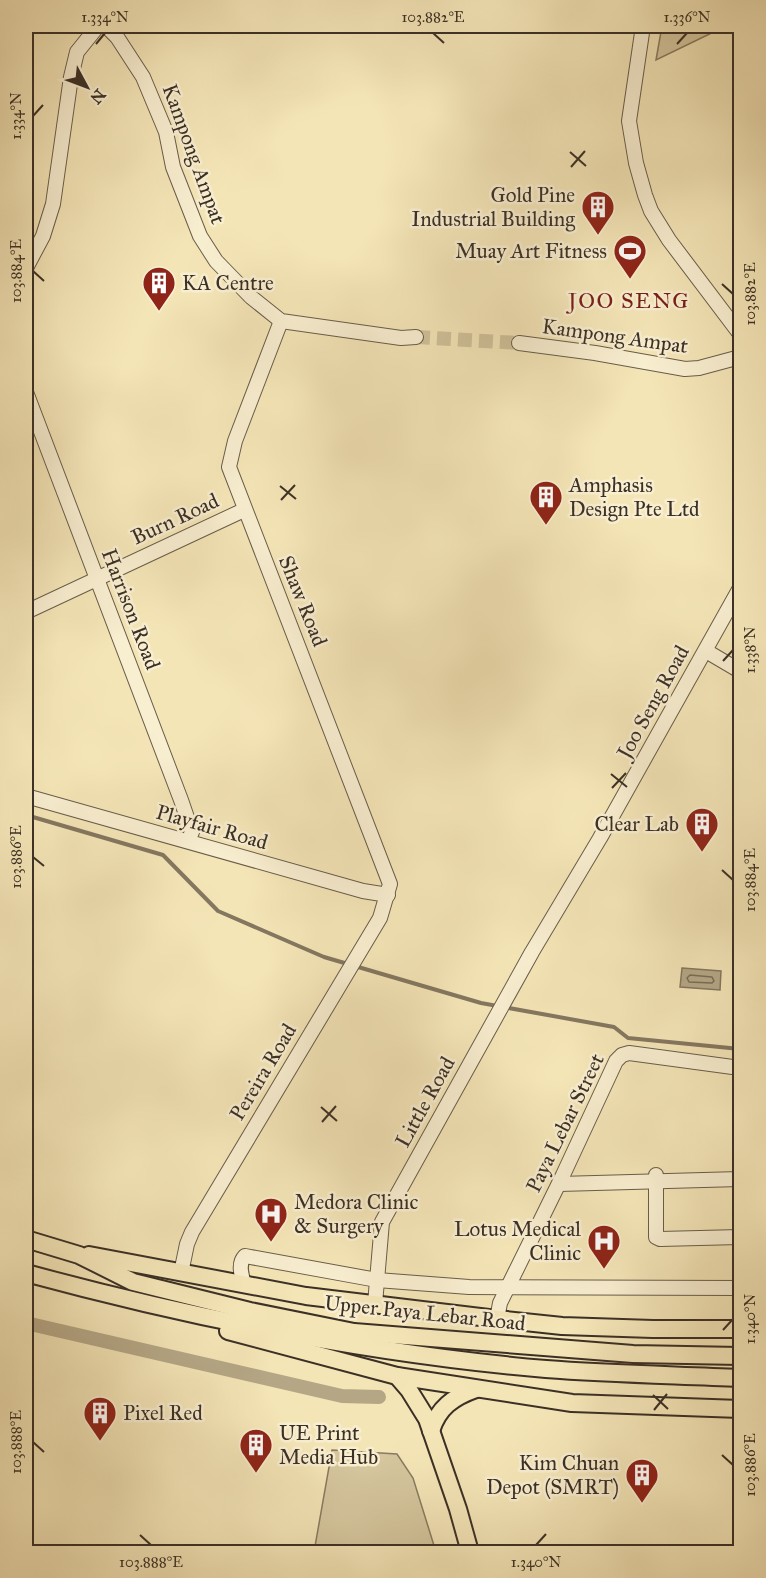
<svg xmlns="http://www.w3.org/2000/svg" width="766" height="1578" font-family="'IM FELL Great Primer',serif">
  <rect width="100%" height="100%" fill="#f4e5b7"/>
  <filter id="stains"><feTurbulence type="fractalNoise" baseFrequency=".00333" numOctaves="4"/><feColorMatrix values="0 0 0 0 .2 0 0 0 0 .09 0 0 0 0 .02 0 0 0 .5 -.17"/></filter>
  <radialGradient id="worn" r=".72"><stop offset=".6" stop-color="#630" stop-opacity="0"/><stop offset="1" stop-color="#630" stop-opacity=".3"/></radialGradient>
  <g fill="#d5c69e" stroke="#887b62" stroke-width="1.5">
    <path d="M662,26H726L656,60Z"/>
    <path d="M332,1450L397,1454L413,1478L436,1552H314Z"/>
  </g>
  <path fill="#b5a786" stroke="#847760" stroke-width="1.5" d="M682,968L721,971L720,990L680,987Z"/>
  <g fill="none" stroke-linecap="round" stroke-linejoin="round">
    <path stroke="#786c56" stroke-width="1.5" d="M690,975L712,977L714,981L712,983L689,982L687,978Z"/>
    <path stroke="#847760" stroke-width="4" d="M26,815L163,855L218,911L324,957L481,1003L614,1027L628,1038L740,1049"/>
    <path stroke="#b5a786" stroke-width="14" d="M26,1323L342,1396L379,1397"/>
    <path stroke="#cfc19a" stroke-width="14" stroke-dasharray="14 7" stroke-linecap="butt" d="M416,337L519,343"/>
    <g stroke="#695d4a" stroke-width="16">
      <g id="minor">
        <path d="M106,26L117,37L143,77L166,132L173,167L200,236L216,261L251,297L281,321L401,338L416,337"/>
        <path d="M643,26L629,121L636,163L645,195L651,211L669,240L740,334"/>
        <path d="M26,268L43,236L53,204L71,77L77,52L98,26"/>
        <path d="M519,343L595,353L685,369L699,368L740,357"/>
        <path d="M26,392L181,800L192,832L188,841"/>
        <path d="M26,612L244,510"/>
        <path d="M706,651L740,671"/>
        <path d="M26,796L363,891L388,895"/>
        <path d="M656,1175V1237L660,1239L740,1237"/>
        <path d="M559,1184L740,1179"/>
        <path d="M181,1273L187,1244L192,1232L380,918L390,884L229,467L235,441L281,321"/>
        <path d="M244,1284C241,1274 238,1263 245,1256L377,1280L469,1287L740,1288"/>
        <path d="M375,1304L382,1222L532,952L600,838L740,588"/>
        <path d="M497,1319L500,1303L563,1175L616,1061L622,1055L629,1053L740,1068"/>
      </g>
    </g>
    <g stroke="#3b3026" stroke-width="20">
      <g id="major">
        <path d="M26,1239L79,1255L133,1282L250,1311L354,1332L633,1354L740,1356"/>
        <path d="M89,1255L306,1296L497,1319L562,1326L653,1329H740"/>
        <path d="M26,1273C196,1319 370,1354 546,1369C611,1374 676,1375 740,1378"/>
        <path d="M228,1331L397,1376L572,1403L740,1409"/>
        <path d="M397,1376L409,1390L427,1419L458,1509L470,1552"/>
        <path d="M431,1431C438,1408 453,1397 476,1389"/>
      </g>
    </g>
    <use href="#minor" stroke="#f8eed0" stroke-width="14"/>
    <use href="#major" stroke="#f4e5b7" stroke-width="16"/>
  </g>
  <path fill="none" stroke="#3b3026" stroke-width="2" d="M433,33L444,43M96,44L105,33M677,44L687,33M33,116L43,105M570,152L586,166M571,167L585,151M33,271L44,281M722,284L733,294M280,486L296,499M281,500L295,485M723,661L733,650M611,774L627,787M612,788L626,773M33,857L44,866M722,870L733,880M321,1107L337,1121M322,1122L336,1106M723,1330L733,1319M653,1395L668,1409M654,1410L667,1394M33,1442L44,1452M722,1455L733,1465M140,1535L151,1545M536,1545L546,1534"/>
  <defs>
    <g id="building-pin" transform="scale(1.725)"><path d="M0 17L-7.5 6A9.5 9.5 0 1 1 7.5 6Z" fill="#8f2418" stroke="#f8eed0"/><path d="M-4-6H4V6H1V3H-1V6H-4ZM-2.5-4.3h1.7v1.8h-1.7ZM.8-4.3h1.7v1.8H.8ZM-2.5-1h1.7V.8h-1.7ZM.8-1h1.7V.8H.8Z" fill="#fff"/></g>
    <g id="stadium-pin" transform="scale(1.725)"><path d="M0 17L-7.5 6A9.5 9.5 0 1 1 7.5 6Z" fill="#8f2418" stroke="#f8eed0"/><path d="M0-5a6.5 5 0 1 0 0 10a6.5 5 0 1 0 0-10ZM-3.5-1.8h7v3.6h-7Z" fill="#fff"/></g>
    <g id="hospital-pin" transform="scale(1.725)"><path d="M0 17L-7.5 6A9.5 9.5 0 1 1 7.5 6Z" fill="#8f2418" stroke="#f8eed0"/><path d="M-5-5h3v3.5h4V-5h3V5h-3V1.5h-4V5h-3Z" fill="#fff"/></g>
  </defs>
  <g fill-rule="evenodd">
    <use href="#building-pin" x="598" y="207"/>
    <use href="#stadium-pin" x="630" y="251"/>
    <use href="#building-pin" x="159" y="283"/>
    <use href="#building-pin" x="546" y="497"/>
    <use href="#building-pin" x="702" y="824"/>
    <use href="#hospital-pin" x="271" y="1214"/>
    <use href="#hospital-pin" x="604" y="1241"/>
    <use href="#building-pin" x="100" y="1413"/>
    <use href="#building-pin" x="256" y="1445"/>
    <use href="#building-pin" x="642" y="1475"/>
  </g>
  <g text-anchor="middle" dominant-baseline="central" stroke-width="5" stroke-linejoin="round" paint-order="stroke">
    <g font-size="21" fill="#3b3026" stroke="#f8eed0">
      <text transform="translate(194 154) rotate(70)">Kampong Ampat</text>
      <text transform="translate(615 336) rotate(8)">Kampong Ampat</text>
      <text transform="translate(175 519) rotate(-25)">Burn Road</text>
      <text transform="translate(303 601) rotate(68)">Shaw Road</text>
      <text transform="translate(131 609) rotate(69)">Harrison Road</text>
      <text transform="translate(653 702) rotate(-61)">Joo Seng Road</text>
      <text transform="translate(212 827) rotate(16)">Playfair Road</text>
      <text transform="translate(263 1072) rotate(-59)">Pereira Road</text>
      <text transform="translate(425 1102) rotate(-61)">Little Road</text>
      <text transform="translate(565 1123) rotate(-64)">Paya Lebar Street</text>
      <text transform="translate(425 1313) rotate(6)">Upper Paya Lebar Road</text>
    </g>
    <g font-size="21" fill="#3b3026" stroke="#f8eed0" text-anchor="end">
      <text x="575" y="195">Gold Pine<tspan x="575" dy="24">Industrial Building</tspan></text>
      <text x="607" y="251">Muay Art Fitness</text>
      <text x="182" y="283" text-anchor="start">KA Centre</text>
      <text x="569" y="485" text-anchor="start">Amphasis<tspan x="569" dy="24">Design Pte Ltd</tspan></text>
      <text x="679" y="824">Clear Lab</text>
      <text x="294" y="1202" text-anchor="start">Medora Clinic<tspan x="294" dy="24">&amp; Surgery</tspan></text>
      <text x="581" y="1229">Lotus Medical<tspan x="581" dy="24">Clinic</tspan></text>
      <text x="123" y="1413" text-anchor="start">Pixel Red</text>
      <text x="279" y="1433" text-anchor="start">UE Print<tspan x="279" dy="24">Media Hub</tspan></text>
      <text x="619" y="1463">Kim Chuan<tspan x="619" dy="24">Depot (SMRT)</tspan></text>
    </g>
    <g font-size="22" letter-spacing="1.5" fill="#7a1f14" stroke="#f8eed0">
      <text x="629" y="300">JOO SENG</text>
    </g>
  </g>
  <rect width="766" height="1578" fill="none" stroke="#f4e5b7" stroke-width="66"/>
  <g transform="translate(87 87) rotate(131)" stroke="#f8eed0" stroke-width="4.5" paint-order="stroke">
  <path d="M0-4.5L10 22L0 15L-10 22Z" fill="#3b3026"/>
  <text y="-9" font-size="16" font-weight="bold" text-anchor="middle" fill="#3b3026">N</text>
  </g>
  <rect x="33" y="33" width="700" height="1512" fill="none" stroke="#3b3026" stroke-width="2"/>
  <g font-size="15" text-anchor="middle" fill="#3b3026">
    <text x="105" y="22">1.334°N</text>
    <text x="433" y="22">103.882°E</text>
    <text x="687" y="22">1.336°N</text>
    <text transform="translate(16 116) rotate(-90)" y="5">1.334°N</text>
    <text transform="translate(16 271) rotate(-90)" y="5">103.884°E</text>
    <text transform="translate(750 294) rotate(-90)" y="5">103.882°E</text>
    <text transform="translate(750 650) rotate(-90)" y="5">1.338°N</text>
    <text transform="translate(16 857) rotate(-90)" y="5">103.886°E</text>
    <text transform="translate(750 880) rotate(-90)" y="5">103.884°E</text>
    <text transform="translate(750 1319) rotate(-90)" y="5">1.340°N</text>
    <text transform="translate(16 1442) rotate(-90)" y="5">103.888°E</text>
    <text transform="translate(750 1465) rotate(-90)" y="5">103.886°E</text>
    <text x="151" y="1567">103.888°E</text>
    <text x="536" y="1567">1.340°N</text>
  </g>
  <rect width="100%" height="100%" filter="url(#stains)"/>
  <rect width="100%" height="100%" fill="url(#worn)"/>
</svg>
